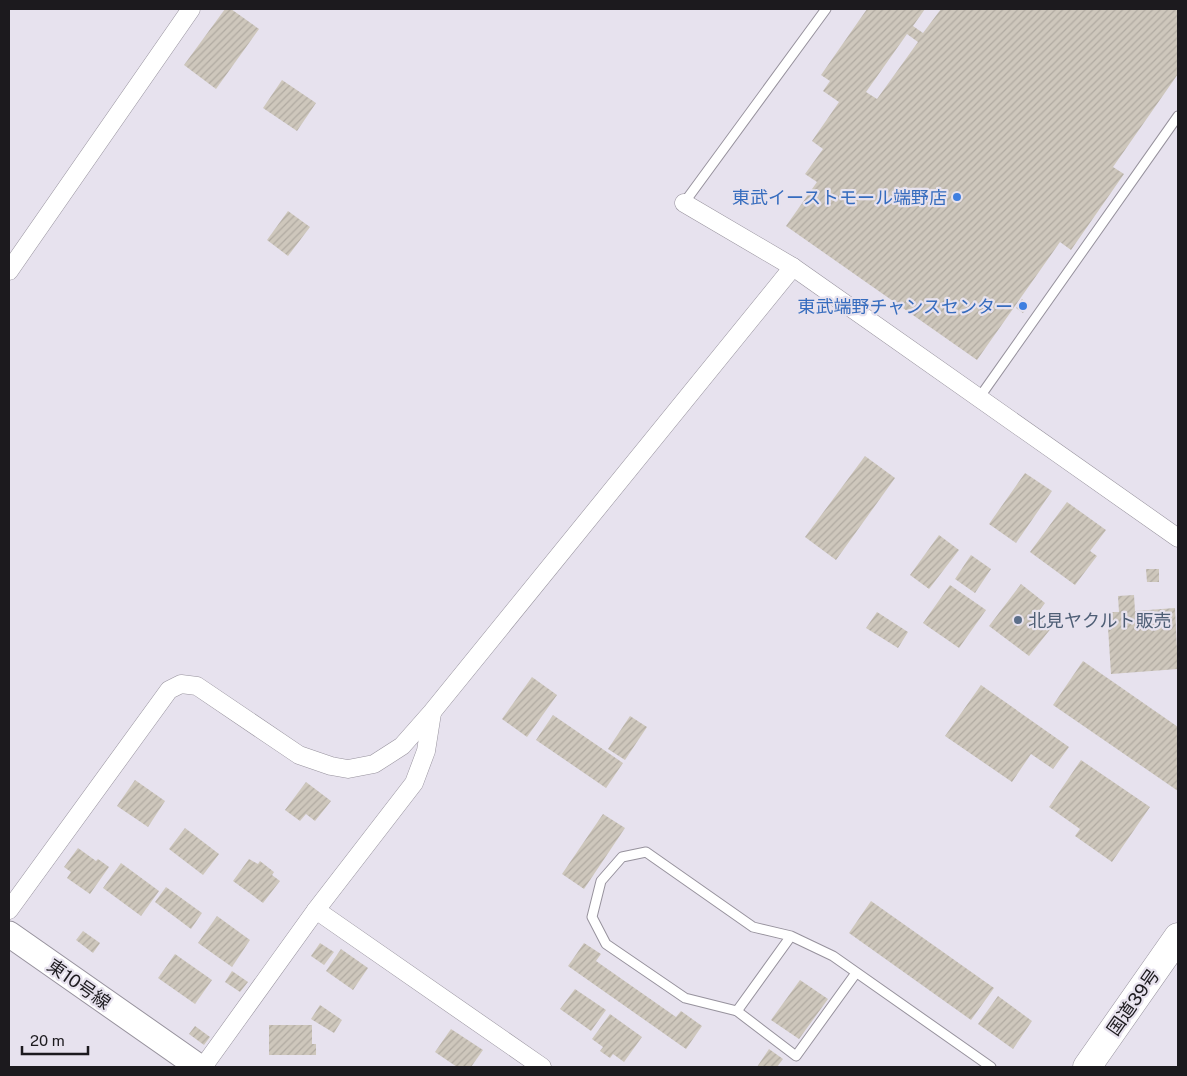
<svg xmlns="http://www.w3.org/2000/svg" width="1187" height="1076" font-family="'Public Sans','Noto Sans JP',sans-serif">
  <defs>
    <pattern id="building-hatch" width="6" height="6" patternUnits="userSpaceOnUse" patternTransform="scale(1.25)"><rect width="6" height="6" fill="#cec7bc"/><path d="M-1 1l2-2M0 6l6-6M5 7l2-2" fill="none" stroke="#b0aaa1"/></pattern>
  </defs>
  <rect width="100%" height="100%" fill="#e7e2ee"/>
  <g fill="url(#building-hatch)" fill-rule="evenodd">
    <path d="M225,9H231L259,29L216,89L184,65Z"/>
    <path d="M867,9H925L913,26L923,33L941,9H1178V74L1113,167L1124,174L1071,250L1060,242L977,360L786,226L817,182L805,174L823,149L812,141L839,102L823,91L830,81L821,75ZM907,34L918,42L877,99L866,92Z"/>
    <path d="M282,80L316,103L297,131L263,108Z"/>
    <path d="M288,211L310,227L288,256L267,240Z"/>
    <path d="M1022,299L1029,305L1023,313L1016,308Z"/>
    <path d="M865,456L895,478L836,560L805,537Z"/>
    <path d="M1025,473L1052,491L1016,543L989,524Z"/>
    <path d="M1067,502L1106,530L1090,551L1097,556L1075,585L1030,552Z"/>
    <path d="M939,535L959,550L929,589L910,575Z"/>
    <path d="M971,555L991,569L975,593L955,579Z"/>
    <path d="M1146,569H1159V582H1147Z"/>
    <path d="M1021,584L1045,603L1036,615L1052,627L1029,656L989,626Z"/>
    <path d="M950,585L986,610L959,648L923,623Z"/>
    <path d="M1134,595L1135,611L1175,608L1178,669L1111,674L1107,612H1119L1118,596Z"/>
    <path d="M877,612L908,632L898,648L866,628Z"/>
    <path d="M1083,661L1178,727V791L1053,705Z"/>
    <path d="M532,677L557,695L527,737L502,719Z"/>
    <path d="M981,685L1069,747L1053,769L1031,754L1012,782L945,736Z"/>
    <path d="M553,715L623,763L606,788L536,740Z"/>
    <path d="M630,716L647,727L625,760L608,749Z"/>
    <path d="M1081,760L1150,807L1112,862L1075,836L1080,829L1049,807Z"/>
    <path d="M135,780L165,801L148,827L117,806Z"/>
    <path d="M306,782L331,801L315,821L306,814L300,821L285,810Z"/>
    <path d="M603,814L625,828L584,889L562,874Z"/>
    <path d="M185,828L219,854L203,875L169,849Z"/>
    <path d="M78,848L96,861L98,859L109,867L90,894L67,878L71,872L64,867Z"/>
    <path d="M249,859L258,864L260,861L274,872L272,875L280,881L263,903L233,881Z"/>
    <path d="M121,863L159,891L141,916L103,888Z"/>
    <path d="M166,887L202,913L191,929L155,902Z"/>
    <path d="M871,901L994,988L971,1020L849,933Z"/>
    <path d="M217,916L250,940L232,967L198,943Z"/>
    <path d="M83,931L100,943L93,953L76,940Z"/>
    <path d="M320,943L334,952L324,965L311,956Z"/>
    <path d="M584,943L601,954L596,961L676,1017L681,1011L702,1026L686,1049L568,966Z"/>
    <path d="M341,949L368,968L353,990L326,971Z"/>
    <path d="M175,954L212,980L195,1004L158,978Z"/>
    <path d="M232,971L248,982L240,992L225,982Z"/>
    <path d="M800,980L828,999L799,1039L771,1020Z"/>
    <path d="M575,989L606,1010L591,1031L560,1009Z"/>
    <path d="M998,996L1032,1021L1013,1049L978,1024Z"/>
    <path d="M320,1005L342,1020L334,1033L311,1019Z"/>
    <path d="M610,1014L642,1037L624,1062L613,1054L610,1058L600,1051L603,1047L592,1039Z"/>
    <path d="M269,1025H312V1044H316V1055H269Z"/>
    <path d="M195,1026L210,1037L204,1045L189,1034Z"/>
    <path d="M451,1029L483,1050L471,1067H457L435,1052Z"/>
    <path d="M769,1049L783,1059L777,1067H757Z"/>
  </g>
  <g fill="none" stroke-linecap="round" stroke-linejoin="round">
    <g stroke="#97929d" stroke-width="11">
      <g id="lane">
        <path d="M684,203L826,9"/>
        <path d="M979,398L1178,116"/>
        <path d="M791,936L737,1011L685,998L606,944L592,917L601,881L622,857L646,852L753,927L791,936L833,956L991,1067"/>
        <path d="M737,1011L796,1056L856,973"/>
      </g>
    </g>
    <g stroke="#97929d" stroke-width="19">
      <g id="street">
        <path d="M684,203L793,267L1178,538"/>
        <path d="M9,271L191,9"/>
        <path d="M9,910L169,690L181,684L197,686L299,755L331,766L348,769L374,764L402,746L432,712L793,267"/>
        <path d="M316,910L542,1067"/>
        <path d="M203,1067L316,910L414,783L426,751L432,713"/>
      </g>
    </g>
    <g stroke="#97929d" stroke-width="27">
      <path id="secondary" d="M9,934L199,1067"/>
    </g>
    <g stroke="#97929d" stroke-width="29">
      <path id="highway" d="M1087,1067L1178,937"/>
    </g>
    <use href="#lane" stroke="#fff" stroke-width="9"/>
    <use href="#street" stroke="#fff" stroke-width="18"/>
    <use href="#secondary" stroke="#fff" stroke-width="25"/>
    <use href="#highway" stroke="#fff" stroke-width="28"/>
  </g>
  <g fill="#3f7fe0" stroke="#e7e2ee" stroke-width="2">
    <circle cx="957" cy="197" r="5"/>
    <circle cx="1023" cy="306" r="5"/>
  </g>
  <circle fill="#5c6f8a" stroke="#e7e2ee" stroke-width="2" cx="1018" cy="620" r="5"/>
  <g text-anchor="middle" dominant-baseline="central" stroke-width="4.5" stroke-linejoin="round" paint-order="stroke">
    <g font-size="18" fill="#366cbe" stroke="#e7e2ee" text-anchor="end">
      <text x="947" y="197">東武イーストモール端野店</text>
      <text x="1013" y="306">東武端野チャンスセンター</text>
    </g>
    <g font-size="18" fill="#4e5e75" stroke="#e7e2ee" text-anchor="start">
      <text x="1028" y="620">北見ヤクルト販売</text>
    </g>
    <g font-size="18" fill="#1c1a1e" stroke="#e7e2ee">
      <text transform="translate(79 984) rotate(35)">東10号線</text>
      <text transform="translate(1133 1002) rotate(-55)">国道39号</text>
    </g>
  </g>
  <rect width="1187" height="1076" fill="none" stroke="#1c1a1e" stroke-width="20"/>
  <path d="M22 1046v8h66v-8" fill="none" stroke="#1c1a1e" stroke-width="2.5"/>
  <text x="30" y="1046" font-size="15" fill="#1c1a1e" stroke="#e7e2ee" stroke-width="4" paint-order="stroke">20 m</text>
</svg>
